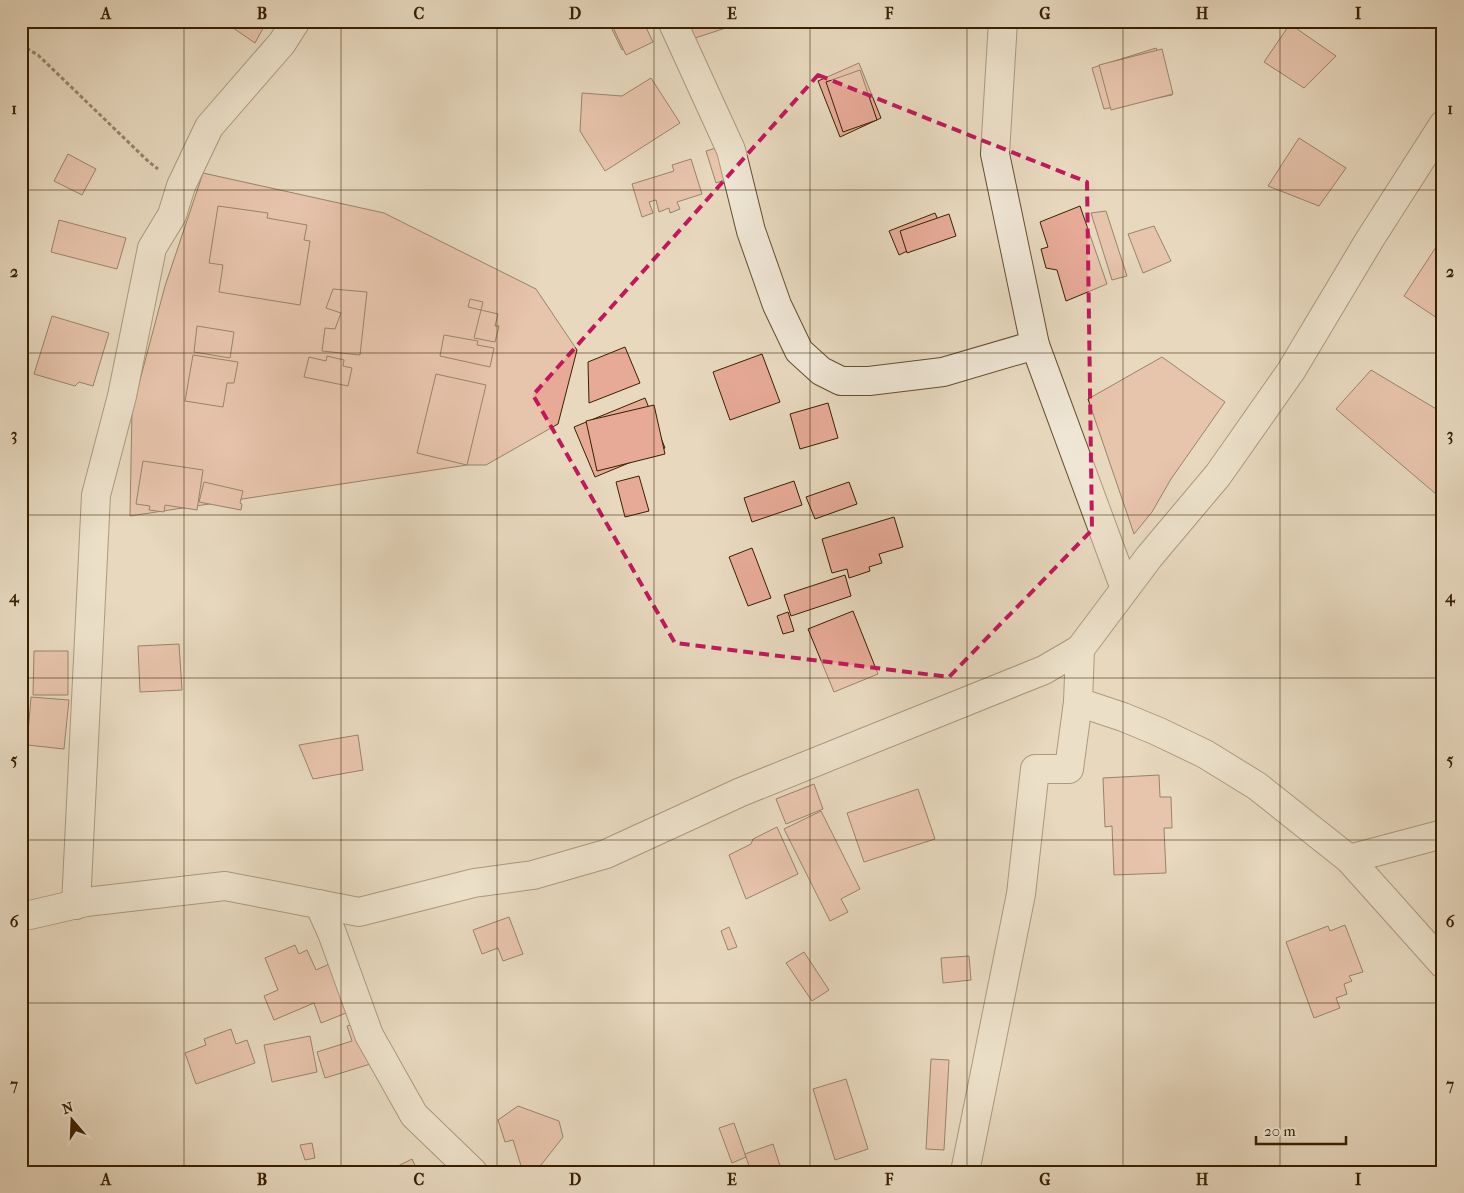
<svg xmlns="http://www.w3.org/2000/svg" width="1464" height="1193" font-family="'IM FELL French Canon',serif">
  <rect width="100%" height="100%" fill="#e7d8be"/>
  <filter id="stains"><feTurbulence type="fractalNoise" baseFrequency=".004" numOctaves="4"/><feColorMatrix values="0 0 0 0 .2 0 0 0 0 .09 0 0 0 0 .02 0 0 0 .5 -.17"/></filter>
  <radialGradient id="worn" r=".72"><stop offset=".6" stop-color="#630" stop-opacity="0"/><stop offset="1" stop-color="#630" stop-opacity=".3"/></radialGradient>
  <g fill="#e6aa97" stroke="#382000">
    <path d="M223,21H267L255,43Z"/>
    <path d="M608,21H635L644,39L622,50Z"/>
    <path d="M610,21H643L653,42L626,55Z"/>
    <path d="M677,21H747L683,42Z"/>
    <path d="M689,21H714L691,28Z"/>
    <path d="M1290,24L1336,56L1304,88L1264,62Z"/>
    <path d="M1156,48L1172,95L1104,109L1092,68Z"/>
    <path d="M1162,49L1173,94L1111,110L1099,65Z"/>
    <path d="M859,63L881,118L840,137L818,81Z"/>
    <path d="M860,70L877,120L843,132L826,82Z"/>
    <path d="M651,78L680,123L605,171L580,131L582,93L622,96Z"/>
    <path d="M1299,138L1346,168L1319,206L1268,186Z"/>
    <path d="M716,148L720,161L737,176L716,183L706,151Z"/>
    <path d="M68,154L96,169L82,195L54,181Z"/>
    <path d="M691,159L702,194L677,202L680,209L670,213L669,208L659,212L656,200L649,202L653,213L642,217L632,184L674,171L672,165Z"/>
    <path d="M203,173L384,213L536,289L577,350L558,424L486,465H467L130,516L132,410L165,286Z"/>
    <path d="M218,206L268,213L267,218L307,225L304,240L310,241L300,305L219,292L223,265L209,263Z"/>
    <path d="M1080,206L1107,284L1066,301L1057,270L1046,268L1041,249L1048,247L1040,222Z"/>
    <path d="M1106,211L1127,276L1112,280L1091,213Z"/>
    <path d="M935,213L944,233L899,255L889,231Z"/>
    <path d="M949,214L956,236L907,253L900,231Z"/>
    <path d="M59,220L126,238L117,269L51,252Z"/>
    <path d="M1154,226L1171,261L1143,273L1128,234Z"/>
    <path d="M1438,244L1443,246V322L1404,296Z"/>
    <path d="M333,289L367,292L360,355L322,351L325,328L335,329L341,313L326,308Z"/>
    <path d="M470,299L483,302L481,310L468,307Z"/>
    <path d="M481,310L498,314L495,326H499L495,342L474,338Z"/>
    <path d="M52,316L109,333L93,386L79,382L75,386L34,374Z"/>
    <path d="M197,326L234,332L230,358L194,352Z"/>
    <path d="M444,335L478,341L477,345L494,348L490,367L440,356Z"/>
    <path d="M625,347L640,383L589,403L588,362Z"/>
    <path d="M762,354L780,402L730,420L713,372Z"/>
    <path d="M193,355L238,362L234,383H227L223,407L185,401Z"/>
    <path d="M327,356L344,360L343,366L352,368L348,386L304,377L309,357L326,361Z"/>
    <path d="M1162,357L1225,402L1171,479L1152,512L1134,534L1088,399Z"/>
    <path d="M1371,370L1443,413V500L1336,409Z"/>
    <path d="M436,374L486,385L467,465L417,453Z"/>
    <path d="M645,398L665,448L595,477L574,427Z"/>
    <path d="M828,403L838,438L800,449L790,414Z"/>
    <path d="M654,405L665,454L597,471L586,421Z"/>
    <path d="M143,461L203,470L197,510L165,505L164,512L149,510L150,506L136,504Z"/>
    <path d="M639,476L649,511L625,517L616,482Z"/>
    <path d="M794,481L802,505L752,522L744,498Z"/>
    <path d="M204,482L243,491L240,503L242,504L241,510L199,502Z"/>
    <path d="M849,482L857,504L815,519L806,497Z"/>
    <path d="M894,517L903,547L879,554L882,563L869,567L870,571L849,578L847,569L832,573L822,539Z"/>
    <path d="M752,548L771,598L748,606L729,557Z"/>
    <path d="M845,575L851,596L791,616L784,595Z"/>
    <path d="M853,611L878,674L834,692L808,629Z"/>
    <path d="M788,612L794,631L783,634L777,616Z"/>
    <path d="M179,644L182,690L140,692L138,646Z"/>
    <path d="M34,651H68V695H33Z"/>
    <path d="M31,697L69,700L64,749L27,745Z"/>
    <path d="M358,735L363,770L313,779L299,745Z"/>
    <path d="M1159,775L1160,797H1171L1172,828H1164L1166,873L1114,875L1112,826L1105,827L1103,778Z"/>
    <path d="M814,784L823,809L786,824L776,799Z"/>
    <path d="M918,789L935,839L864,862L847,813Z"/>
    <path d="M821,811L860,889L841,899L848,912L830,921L784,829Z"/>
    <path d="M777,827L798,874L746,899L729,855L751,844L753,839Z"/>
    <path d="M509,917L523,954L503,961L498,948L482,954L473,930Z"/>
    <path d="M1345,925L1363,972L1349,976L1352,981L1344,984L1347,994L1336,998L1340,1008L1314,1018L1286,942L1328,926L1330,931Z"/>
    <path d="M729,927L737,947L728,950L721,931Z"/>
    <path d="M295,945L299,954L307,950L316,970L336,961L356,1009L321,1023L314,1003L274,1020L264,996L278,990L265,958Z"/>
    <path d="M804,952L829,990L812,1001L786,963Z"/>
    <path d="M969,956L971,980L943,983L941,958Z"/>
    <path d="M368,1020L380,1061L325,1078L317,1052L352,1041L347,1026Z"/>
    <path d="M231,1029L236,1044L247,1040L255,1063L196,1084L185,1053L206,1045L204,1039Z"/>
    <path d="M310,1036L317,1072L272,1082L264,1045Z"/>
    <path d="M931,1059L949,1060L944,1150L926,1149Z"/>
    <path d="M846,1079L868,1149L835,1160L813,1089Z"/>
    <path d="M518,1106L559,1121L563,1137L541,1165L530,1172H523L513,1140L505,1142L498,1120Z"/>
    <path d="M734,1123L746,1157L732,1163L719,1128Z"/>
    <path d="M312,1143L315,1158L305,1160L300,1145Z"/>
    <path d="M773,1144L782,1172H751L745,1154Z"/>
    <path d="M412,1159L418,1172H386Z"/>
  </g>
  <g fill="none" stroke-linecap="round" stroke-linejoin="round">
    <g stroke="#644e30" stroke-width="30">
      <g id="minor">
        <path d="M672,21L731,150L751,231L777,305L799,351L821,371L841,381H869L943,372L1035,345"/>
        <path d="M1003,21L995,154L1035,345L1125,589"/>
        <path d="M1078,702L1123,717L1157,731L1205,754L1257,786L1349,859L1443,964"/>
        <path d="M1349,859L1443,834"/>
        <path d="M319,904L332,933L369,1035L414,1115L473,1172"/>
        <path d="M76,905L96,495L122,396L152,248L172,215L181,186L209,127L282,43L296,21"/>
        <path d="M21,917L86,902L225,886L359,912L474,883L533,875L606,854L741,792L1044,670L1080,649L1149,557L1218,475L1291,371L1370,239L1443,125"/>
        <path d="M965,1172L1021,894L1035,769H1069L1078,702L1080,649"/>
      </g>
    </g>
    <path stroke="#382000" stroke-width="3" stroke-dasharray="4 2.5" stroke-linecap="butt" d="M21,45L38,55L149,162L158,169"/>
    <use href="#minor" stroke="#efe6d5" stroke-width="28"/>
  </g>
  <path d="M0 0H1464V1193H0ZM818,75L1087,182L1092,530L949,677L675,643L533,395Z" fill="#e7d8be" fill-opacity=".55" fill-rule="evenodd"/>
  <path fill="none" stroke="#c2185b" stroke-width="4" stroke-dasharray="10 6" stroke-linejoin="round" d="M818,75L1087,182L1092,530L949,677L675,643L533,395Z"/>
  <path fill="none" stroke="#382000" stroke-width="1" stroke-opacity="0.55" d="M184,21V1172M341,21V1172M497,21V1172M654,21V1172M810,21V1172M967,21V1172M1123,21V1172M1280,21V1172M21,190H1443M21,353H1443M21,515H1443M21,678H1443M21,840H1443M21,1003H1443"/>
  <rect width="1464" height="1193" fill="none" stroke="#e7d8be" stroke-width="55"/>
  <g transform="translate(72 1120) rotate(341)" stroke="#efe6d5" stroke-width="4" paint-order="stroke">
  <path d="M0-4L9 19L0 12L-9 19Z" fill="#382000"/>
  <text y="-8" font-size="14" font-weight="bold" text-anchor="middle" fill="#382000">N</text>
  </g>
  <path d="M1256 1136v8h90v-8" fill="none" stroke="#382000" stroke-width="2.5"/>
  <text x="1264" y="1136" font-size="15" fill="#382000" stroke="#efe6d5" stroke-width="4" paint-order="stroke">20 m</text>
  <rect x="28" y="28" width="1408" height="1138" fill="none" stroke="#382000" stroke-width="2"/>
  <g font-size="16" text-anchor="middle" font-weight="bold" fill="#382000">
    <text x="106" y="19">A</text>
    <text x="262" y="19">B</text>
    <text x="419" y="19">C</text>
    <text x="575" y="19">D</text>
    <text x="732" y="19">E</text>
    <text x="889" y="19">F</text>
    <text x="1045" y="19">G</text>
    <text x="1202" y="19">H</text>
    <text x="1358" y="19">I</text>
    <text x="14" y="114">1</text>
    <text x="1450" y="114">1</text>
    <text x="14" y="277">2</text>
    <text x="1450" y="277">2</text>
    <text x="14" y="440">3</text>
    <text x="1450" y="440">3</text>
    <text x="14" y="602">4</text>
    <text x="1450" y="602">4</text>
    <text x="14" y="765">5</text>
    <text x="1450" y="765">5</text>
    <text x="14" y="927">6</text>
    <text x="1450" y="927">6</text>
    <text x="14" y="1090">7</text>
    <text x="1450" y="1090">7</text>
    <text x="106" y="1185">A</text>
    <text x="262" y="1185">B</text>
    <text x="419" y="1185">C</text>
    <text x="575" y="1185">D</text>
    <text x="732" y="1185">E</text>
    <text x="889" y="1185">F</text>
    <text x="1045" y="1185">G</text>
    <text x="1202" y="1185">H</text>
    <text x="1358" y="1185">I</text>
  </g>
  <rect width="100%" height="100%" filter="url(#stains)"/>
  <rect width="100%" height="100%" fill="url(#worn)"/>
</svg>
